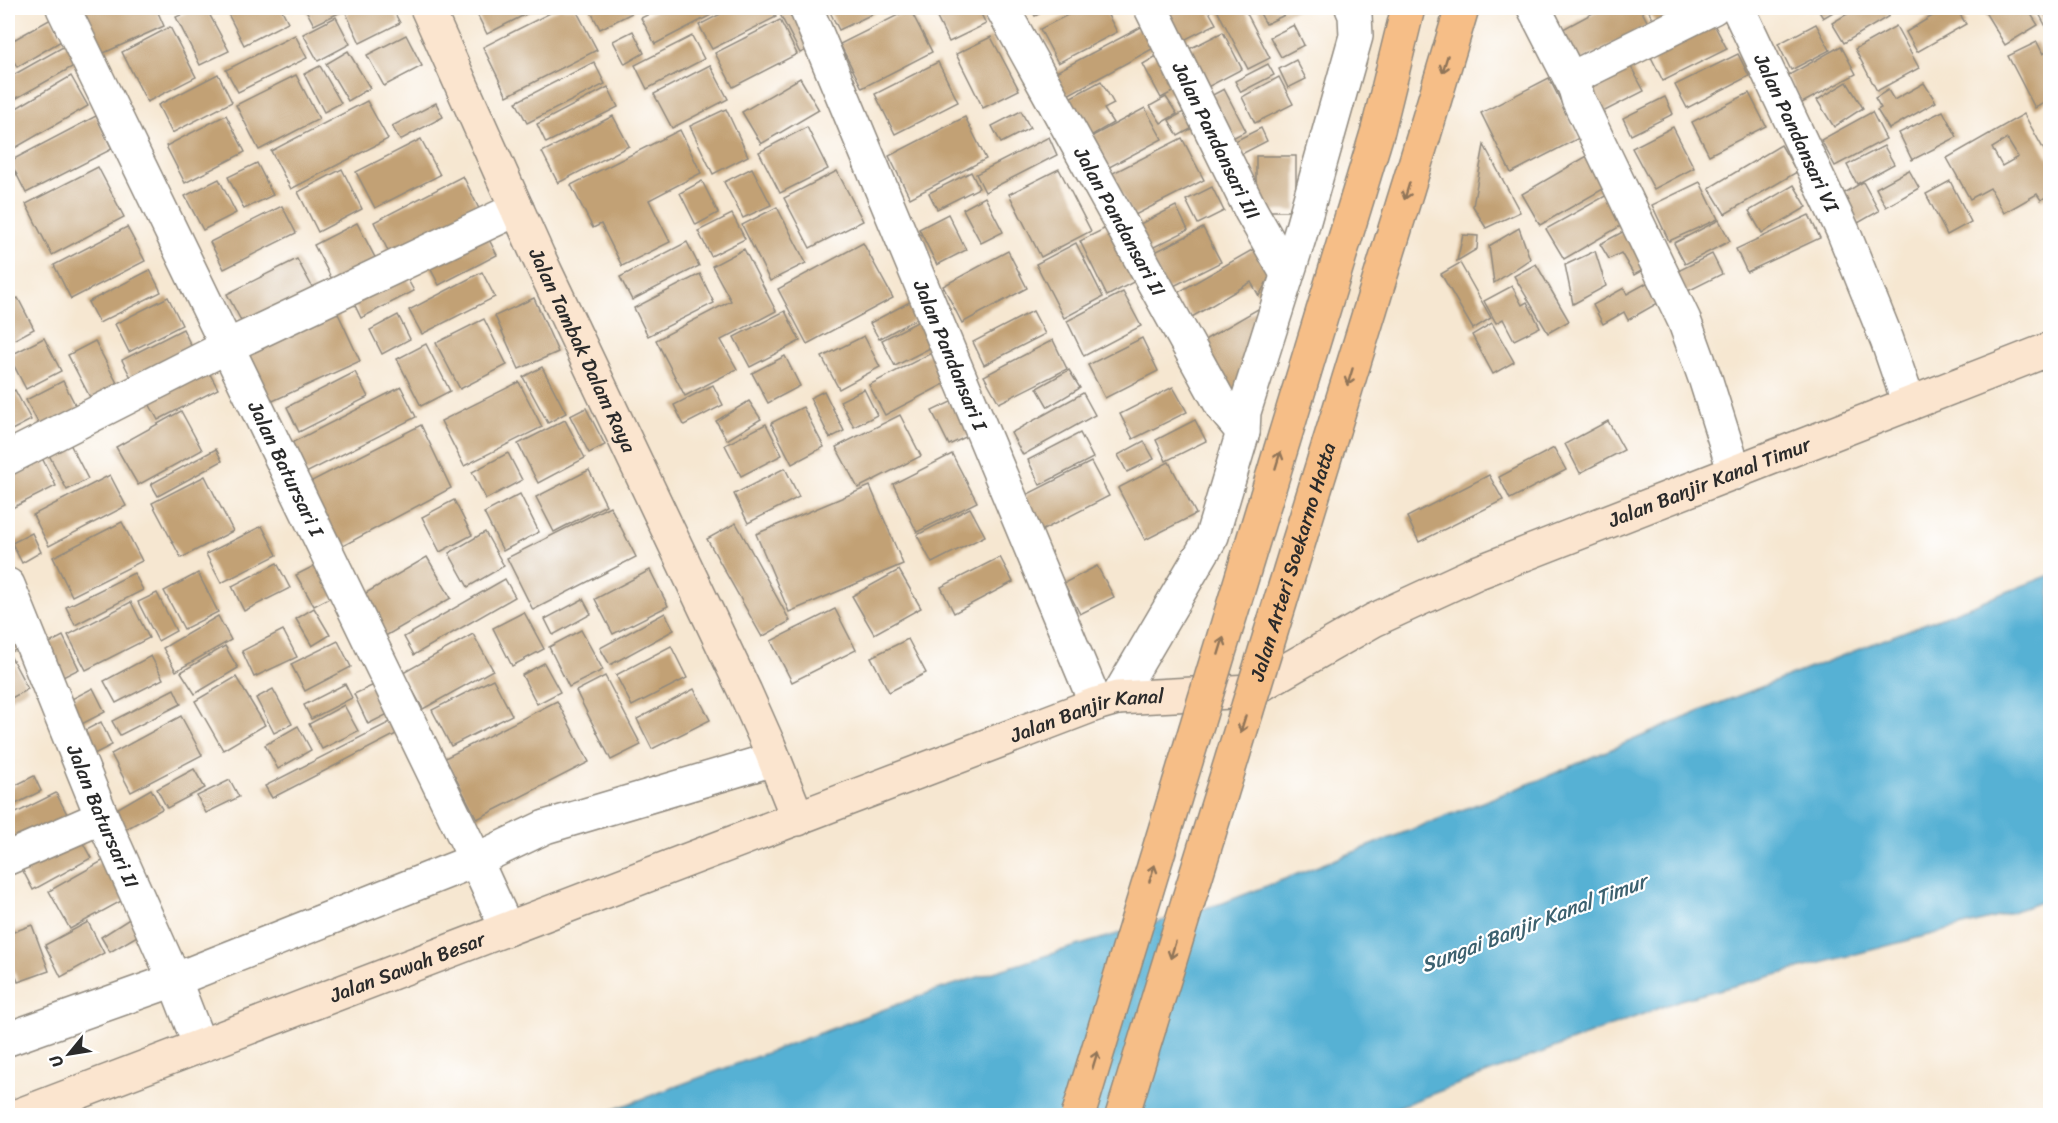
<svg xmlns="http://www.w3.org/2000/svg" width="2058" height="1123" font-family="Sriracha,sans-serif">
  <rect width="100%" height="100%" fill="#fff"/>
  <filter id="ink" filterUnits="userSpaceOnUse"><feTurbulence type="fractalNoise" baseFrequency=".0167" numOctaves="2"/><feDisplacementMap in="SourceGraphic" scale="12" xChannelSelector="R" yChannelSelector="G"/><feConvolveMatrix kernelMatrix="1 2 1 2 8 2 1 2 1" color-interpolation-filters="sRGB"/></filter>
  <filter id="wash" filterUnits="userSpaceOnUse"><feTurbulence type="fractalNoise" baseFrequency=".008" numOctaves="4" result="noise"/><feDisplacementMap in="SourceGraphic" scale="24" xChannelSelector="R" yChannelSelector="G"/><feGaussianBlur stdDeviation="1.35" result="paint"/><feColorMatrix in="noise" values="0 0 0 0 0 0 0 0 0 0 0 0 0 0 0 0 0 1.4 0 .05"/><feComposite in="paint" operator="in"/></filter>
  <g filter="url(#wash)">
    <rect width="100%" height="100%" fill="#f6e7d1"/>
    <path fill="#56b1d4" stroke="#406e80" stroke-width="1.5" d="M2050,575V899L1994,918L1680,1000L1377,1115L596,1116L931,992L1070,948L1223,903L1539,780L1715,705Z"/>
    <g id="blocks">
      <g fill="#c2a175" fill-rule="evenodd">
        <path d="M75,8H156L164,26L97,56Z"/>
        <path d="M196,8H206L229,51L200,65L176,17Z"/>
        <path d="M225,8H281L288,22L244,45Z"/>
        <path d="M305,8H349L314,25Z"/>
        <path d="M358,8H392L400,23L360,43L346,13Z"/>
        <path d="M485,8H538L487,34L476,12Z"/>
        <path d="M560,8H575L597,50L507,96L483,47Z"/>
        <path d="M589,8H631L634,12L600,29Z"/>
        <path d="M661,8H710L713,14L655,44L641,18Z"/>
        <path d="M732,8H771L776,17L712,49L699,25Z"/>
        <path d="M793,8L818,45L800,53L780,14Z"/>
        <path d="M828,8H885L839,30Z"/>
        <path d="M932,8H978L986,24L949,42Z"/>
        <path d="M1031,8H1051L1035,16Z"/>
        <path d="M1081,8H1104L1117,32L1058,63L1040,29Z"/>
        <path d="M1171,8H1207L1216,24L1176,44L1160,13Z"/>
        <path d="M1216,8H1244L1270,58L1248,69Z"/>
        <path d="M1257,8H1299L1266,24Z"/>
        <path d="M1602,8H1640L1649,25L1575,64L1563,29Z"/>
        <path d="M1647,8H1696L1659,29Z"/>
        <path d="M1817,8H1840L1823,18Z"/>
        <path d="M1857,8H1884L1889,16L1844,43L1832,23Z"/>
        <path d="M1930,8H1956L1966,24L1917,52L1906,32L1934,15Z"/>
        <path d="M1986,8H2027L2038,25L2005,45L1983,9Z"/>
        <path d="M2036,8H2050V34Z"/>
        <path d="M910,9L932,52L862,88L840,44Z"/>
        <path d="M336,17L350,44L318,61L303,34Z"/>
        <path d="M1710,17L1727,49L1663,81L1647,49Z"/>
        <path d="M51,19L63,40L17,67L8,51V43Z"/>
        <path d="M780,20L797,54L733,87L715,53Z"/>
        <path d="M1816,24L1830,50L1791,70L1778,44Z"/>
        <path d="M1294,25L1304,45L1281,57L1270,37Z"/>
        <path d="M1143,26L1154,48L1064,97L1052,74Z"/>
        <path d="M1896,26L1919,68L1877,91L1855,49Z"/>
        <path d="M170,27L196,77L147,102L122,52Z"/>
        <path d="M633,31L644,53L625,64L613,41Z"/>
        <path d="M1223,32L1242,69L1200,91L1181,53Z"/>
        <path d="M295,35L307,58L238,92L226,70Z"/>
        <path d="M406,35L422,66L384,86L367,55Z"/>
        <path d="M692,36L704,59L647,89L635,65Z"/>
        <path d="M991,37L1019,90L983,108L956,54Z"/>
        <path d="M2037,42L2043,54L2050,50V100L2035,108L2008,56Z"/>
        <path d="M70,43L81,62L8,103V78Z"/>
        <path d="M1841,46L1856,74L1802,103L1787,76Z"/>
        <path d="M348,51L370,88L348,101L326,64Z"/>
        <path d="M1165,51L1184,86L1161,98L1143,64Z"/>
        <path d="M1738,54L1749,76L1687,108L1675,85Z"/>
        <path d="M1296,60L1306,79L1288,88L1279,69Z"/>
        <path d="M594,62L605,84L527,123L516,102Z"/>
        <path d="M938,62L958,102L895,134L875,94Z"/>
        <path d="M1268,64L1274,75L1241,92L1235,81Z"/>
        <path d="M710,65L728,99L672,128L654,94Z"/>
        <path d="M1630,65L1644,91L1595,116L1582,90Z"/>
        <path d="M320,66L341,103L324,112L304,74Z"/>
        <path d="M218,74L232,102L172,133L158,105Z"/>
        <path d="M296,75L319,119L259,150L236,105Z"/>
        <path d="M71,76L88,106L8,152V113Z"/>
        <path d="M1279,77L1293,104L1255,123L1242,97Z"/>
        <path d="M800,78L819,110L761,144L742,112Z"/>
        <path d="M1549,78L1579,138L1511,173L1481,113Z"/>
        <path d="M1101,81L1114,104L1104,109L1113,123L1082,141L1062,102Z"/>
        <path d="M1847,82L1863,108L1834,127L1817,100Z"/>
        <path d="M1924,83L1936,102L1889,129L1877,110L1881,108L1875,98L1888,90L1894,100Z"/>
        <path d="M608,87L618,107L546,143L537,124Z"/>
        <path d="M1224,89L1246,131L1225,142L1203,100Z"/>
        <path d="M1749,93L1766,126L1709,155L1692,122Z"/>
        <path d="M1166,97L1177,114L1161,123L1150,106Z"/>
        <path d="M1665,97L1673,114L1631,135L1623,118Z"/>
        <path d="M367,101L388,139L291,189L271,151Z"/>
        <path d="M436,103L443,117L400,140L392,126Z"/>
        <path d="M1145,108L1162,139L1100,172L1083,141Z"/>
        <path d="M1191,108L1200,124L1178,136L1169,120Z"/>
        <path d="M726,109L748,156L713,174L690,126Z"/>
        <path d="M1021,111L1030,128L1001,143L992,126Z"/>
        <path d="M1943,111L1957,137L1912,160L1899,133Z"/>
        <path d="M1872,112L1886,139L1835,166L1821,140Z"/>
        <path d="M2024,114L2050,161V194L2041,200L2037,194L2004,213L1990,188L1970,199L1947,158ZM2007,139L2018,157L2002,166L1992,148Z"/>
        <path d="M226,115L245,152L185,183L166,146Z"/>
        <path d="M96,116L112,149L26,193L10,161Z"/>
        <path d="M613,116L629,146L558,183L542,152Z"/>
        <path d="M965,117L986,159L910,198L889,156Z"/>
        <path d="M807,127L828,169L780,193L759,152Z"/>
        <path d="M1673,127L1694,168L1654,189L1632,148Z"/>
        <path d="M1261,128L1267,141L1236,157L1229,144Z"/>
        <path d="M680,130L701,173L649,200L670,242L622,266L601,224L593,228L571,185Z"/>
        <path d="M1049,137L1057,155L985,192L976,174Z"/>
        <path d="M1182,138L1204,180L1133,216L1111,174Z"/>
        <path d="M421,139L440,175L375,208L356,172Z"/>
        <path d="M1484,145L1520,212L1486,228L1473,206Z"/>
        <path d="M1781,145L1797,172L1725,214L1709,188Z"/>
        <path d="M1884,146L1894,164L1857,184L1847,165Z"/>
        <path d="M1594,152L1612,184L1540,225L1522,194Z"/>
        <rect x="1256" y="156" width="40" height="55"/>
        <path d="M257,163L273,195L244,209L228,177Z"/>
        <path d="M98,167L124,217L52,255L26,204Z"/>
        <path d="M752,168L771,205L743,218L724,182Z"/>
        <path d="M342,169L362,209L318,232L298,192Z"/>
        <path d="M1059,169L1091,231L1041,257L1009,194Z"/>
        <path d="M1909,170L1919,188L1886,207L1876,188Z"/>
        <path d="M837,171L863,221L810,248L784,198Z"/>
        <path d="M971,172L979,188L937,209L929,193Z"/>
        <path d="M463,176L482,215L393,261L374,222Z"/>
        <path d="M219,179L236,213L203,230L185,196Z"/>
        <path d="M702,181L718,213L696,225L680,193Z"/>
        <path d="M1950,181L1971,222L1947,235L1926,194Z"/>
        <path d="M1700,182L1718,219L1669,241L1652,205Z"/>
        <path d="M1863,182L1879,211L1858,223L1841,195Z"/>
        <path d="M1794,185L1807,207L1762,233L1749,211Z"/>
        <path d="M1212,187L1224,211L1198,224L1186,200Z"/>
        <path d="M1607,195L1624,224L1564,259L1546,229Z"/>
        <path d="M985,197L1003,232L981,243L963,209Z"/>
        <path d="M282,206L296,233L224,269L210,242Z"/>
        <path d="M1176,206L1188,230L1146,251L1134,227Z"/>
        <path d="M777,207L806,263L770,281L742,225Z"/>
        <path d="M732,214L745,239L711,256L698,231Z"/>
        <path d="M948,214L966,250L937,265L919,229Z"/>
        <path d="M1809,215L1820,238L1747,272L1736,249Z"/>
        <path d="M1719,220L1730,241L1685,264L1674,243Z"/>
        <path d="M357,223L379,265L336,287L314,245Z"/>
        <path d="M1116,223L1143,277L1107,296L1080,241Z"/>
        <path d="M127,227L145,261L71,299L54,265Z"/>
        <path d="M1203,228L1221,262L1166,290L1149,255Z"/>
        <path d="M1519,228L1530,259L1494,283L1489,246Z"/>
        <path d="M1630,228L1652,265L1634,275L1621,253L1609,259L1600,244Z"/>
        <path d="M484,230L497,255L439,285L426,260Z"/>
        <path d="M1463,235L1478,236L1477,249L1457,261Z"/>
        <path d="M687,242L699,266L632,300L620,277Z"/>
        <path d="M863,243L893,298L807,344L778,289Z"/>
        <path d="M1076,243L1103,297L1064,318L1036,264Z"/>
        <path d="M1259,246L1273,270L1259,296L1251,282L1192,317L1177,293Z"/>
        <path d="M744,249L776,311L721,340L737,369L685,396L656,340L731,301L712,266Z"/>
        <path d="M1008,251L1027,288L962,323L943,286Z"/>
        <path d="M1595,251L1606,286L1573,304L1565,265Z"/>
        <path d="M1712,254L1722,274L1684,293L1674,273Z"/>
        <path d="M297,259L315,292L245,328L227,294Z"/>
        <path d="M1460,263L1491,318L1473,329L1441,274Z"/>
        <path d="M1536,264L1569,321L1548,333L1514,276Z"/>
        <path d="M150,270L161,292L99,323L88,302Z"/>
        <path d="M403,271L414,291L361,318L351,297Z"/>
        <path d="M482,272L495,297L422,334L409,310Z"/>
        <path d="M700,274L714,303L648,336L634,308Z"/>
        <path d="M1654,279L1665,299L1628,320L1624,312L1603,324L1593,305L1624,288L1627,294Z"/>
        <path d="M1512,286L1522,305L1527,302L1540,327L1514,340L1503,319L1496,323L1484,301Z"/>
        <path d="M1123,292L1141,326L1084,356L1067,321Z"/>
        <path d="M168,297L182,325L129,352L115,324Z"/>
        <path d="M919,297L927,313L879,339L870,323Z"/>
        <path d="M18,298L34,329L8,343V303Z"/>
        <path d="M534,298L558,352L519,369L495,316Z"/>
        <path d="M334,305L360,361L264,405L238,348Z"/>
        <path d="M1263,306L1234,402L1201,342Z"/>
        <path d="M785,311L800,341L750,367L734,337Z"/>
        <path d="M1033,311L1045,334L984,365L973,342Z"/>
        <path d="M398,315L410,339L382,354L370,330Z"/>
        <path d="M925,318L938,344L895,366L882,340Z"/>
        <path d="M484,319L507,365L460,389L436,343Z"/>
        <path d="M1492,323L1514,362L1493,374L1472,335Z"/>
        <path d="M183,329L195,354L135,385L122,360Z"/>
        <path d="M864,336L880,367L839,389L822,357Z"/>
        <path d="M44,338L61,371L26,389L9,356Z"/>
        <path d="M1142,338L1158,371L1105,398L1088,365Z"/>
        <path d="M1053,340L1067,369L999,403L984,376Z"/>
        <path d="M95,341L119,387L92,401L68,355Z"/>
        <path d="M426,344L450,391L421,406L397,359Z"/>
        <path d="M939,349L954,379L885,415L869,385Z"/>
        <path d="M785,356L800,386L768,403L752,373Z"/>
        <path d="M205,365L218,389L158,420L145,396Z"/>
        <path d="M542,367L566,413L548,423L523,377Z"/>
        <path d="M1069,370L1080,388L1048,407L1037,388Z"/>
        <path d="M355,372L368,397L299,432L287,407Z"/>
        <path d="M63,381L80,414L43,432L26,400Z"/>
        <path d="M519,382L542,427L464,466L441,421Z"/>
        <path d="M713,385L723,405L684,425L674,405Z"/>
        <path d="M401,387L416,417L306,473L291,443Z"/>
        <path d="M1173,387L1187,412L1133,439L1120,414Z"/>
        <path d="M864,389L877,415L854,427L840,401Z"/>
        <path d="M15,390L31,420L8,432V394Z"/>
        <path d="M824,391L844,431L830,438L810,398Z"/>
        <path d="M1083,393L1095,415L1023,455L1011,433Z"/>
        <path d="M955,400L972,434L949,445L932,411Z"/>
        <path d="M749,401L761,419L727,440L716,421Z"/>
        <path d="M803,407L824,447L792,464L771,423Z"/>
        <path d="M586,408L605,445L589,453L570,416Z"/>
        <path d="M181,411L202,450L138,485L116,447Z"/>
        <path d="M900,415L921,456L858,488L836,447Z"/>
        <path d="M565,420L585,458L538,483L518,444Z"/>
        <path d="M1195,420L1206,441L1166,461L1156,440Z"/>
        <path d="M1608,421L1624,450L1580,473L1565,444Z"/>
        <path d="M766,424L782,455L741,476L725,445Z"/>
        <path d="M421,425L451,488L339,548L306,484Z"/>
        <path d="M1080,433L1093,458L1040,485L1028,460Z"/>
        <path d="M65,434L88,479L67,490L44,445Z"/>
        <path d="M1144,441L1154,459L1127,472L1118,455Z"/>
        <path d="M1554,448L1566,470L1510,499L1499,477Z"/>
        <path d="M216,449L222,461L158,496L151,484Z"/>
        <path d="M38,450L56,486L8,510V465Z"/>
        <path d="M508,453L522,480L486,499L472,472Z"/>
        <path d="M952,454L977,502L917,532L893,484Z"/>
        <path d="M1091,462L1109,496L1041,531L1024,496Z"/>
        <path d="M1169,462L1196,514L1145,540L1118,488Z"/>
        <path d="M785,468L799,497L748,523L734,494Z"/>
        <path d="M589,470L606,505L554,532L536,497Z"/>
        <path d="M110,475L126,506L49,546L33,515Z"/>
        <path d="M1489,475L1503,500L1419,542L1407,517Z"/>
        <path d="M205,476L233,531L181,558L152,503Z"/>
        <path d="M870,486L903,564L789,612L756,534Z"/>
        <path d="M520,494L539,532L503,551L484,513Z"/>
        <path d="M454,500L472,535L440,552L422,517Z"/>
        <path d="M610,506L636,557L533,610L507,558Z"/>
        <path d="M970,508L985,536L932,563L917,535Z"/>
        <path d="M122,522L142,561L72,596L53,557Z"/>
        <path d="M736,523L790,621L762,637L707,539Z"/>
        <path d="M262,526L277,555L221,583L206,554Z"/>
        <path d="M485,532L504,566L468,587L449,553Z"/>
        <path d="M32,533L41,552L22,563L12,543Z"/>
        <path d="M427,557L451,598L382,638L359,597Z"/>
        <path d="M1000,557L1013,582L954,613L941,587Z"/>
        <path d="M277,563L290,588L244,611L232,586Z"/>
        <path d="M318,564L335,595L314,606L296,575Z"/>
        <path d="M1097,566L1114,597L1080,614L1064,583Z"/>
        <path d="M650,570L668,606L613,634L595,599Z"/>
        <path d="M899,570L921,608L874,634L852,596Z"/>
        <path d="M134,573L143,590L75,625L66,607Z"/>
        <path d="M198,573L218,612L184,629L164,591Z"/>
        <path d="M505,579L515,597L414,655L404,637Z"/>
        <path d="M157,593L176,631L158,641L138,602Z"/>
        <path d="M583,599L591,614L553,635L545,619Z"/>
        <path d="M131,602L149,638L86,670L68,635Z"/>
        <path d="M314,608L330,635L312,646L296,619Z"/>
        <path d="M835,609L856,650L792,682L771,641Z"/>
        <path d="M524,612L544,649L512,666L493,628Z"/>
        <path d="M665,613L674,630L610,665L600,648Z"/>
        <path d="M218,616L231,640L176,671L163,648Z"/>
        <path d="M8,621L21,647L8,654Z"/>
        <path d="M283,630L297,657L254,677L242,651Z"/>
        <path d="M581,630L603,670L569,687L549,647Z"/>
        <path d="M473,634L493,670L423,709L403,673Z"/>
        <path d="M63,636L79,669L55,681L38,649Z"/>
        <path d="M908,639L926,673L889,692L871,657Z"/>
        <path d="M338,641L351,667L305,691L291,664Z"/>
        <path d="M225,646L238,668L195,694L181,672Z"/>
        <path d="M671,646L687,678L632,706L616,675Z"/>
        <path d="M151,656L163,679L116,703L104,681Z"/>
        <path d="M11,657L28,689L8,700V659Z"/>
        <path d="M544,663L560,692L537,704L522,675Z"/>
        <path d="M605,676L641,745L611,760L576,691Z"/>
        <path d="M236,677L265,725L223,750L195,701Z"/>
        <path d="M493,679L512,715L451,746L432,710Z"/>
        <path d="M345,684L352,698L311,719L304,705Z"/>
        <path d="M374,685L388,714L368,724L354,694Z"/>
        <path d="M93,688L105,712L74,728L62,704Z"/>
        <path d="M174,689L181,704L120,735L112,721Z"/>
        <path d="M273,689L292,724L274,733L256,698Z"/>
        <path d="M694,689L710,720L652,749L637,719Z"/>
        <path d="M557,701L589,762L477,819L445,758Z"/>
        <path d="M344,705L358,731L322,749L309,724Z"/>
        <path d="M181,716L202,755L131,792L111,754Z"/>
        <path d="M398,718L404,730L272,798L265,786Z"/>
        <path d="M101,722L112,745L88,757L76,735Z"/>
        <path d="M298,726L311,750L278,769L265,745Z"/>
        <path d="M194,769L205,788L167,808L157,789Z"/>
        <path d="M34,776L41,791L8,808V789Z"/>
        <path d="M230,780L239,797L206,813L197,796Z"/>
        <path d="M151,789L162,809L119,833L108,814Z"/>
        <path d="M56,793L68,816L15,843L8,829V817Z"/>
        <path d="M78,834L91,858L33,890L20,865Z"/>
        <path d="M104,860L125,899L70,929L49,891Z"/>
        <path d="M134,916L144,932L110,952L101,937Z"/>
        <path d="M88,922L104,953L61,977L45,945Z"/>
        <path d="M32,925L49,971L18,982L8,955V934Z"/>
      </g>
    </g>
  </g>
  <g filter="url(#ink)">
    <use href="#blocks" fill-opacity="0" stroke="#90897e" stroke-width="1.5"/>
    <g fill="none" stroke-linecap="round" stroke-linejoin="round">
      <g stroke="#90897e" stroke-width="36">
        <g id="street">
          <path id="s1" d="M63,8L470,848L507,929"/>
          <path id="s2" d="M806,8L1096,704"/>
          <path id="s3" d="M1002,8L1223,408L1243,432"/>
          <path id="s4" d="M1151,8L1251,211L1286,272"/>
          <path d="M1534,8L1575,88L1578,99L1684,320L1706,381L1735,473"/>
          <path id="s5" d="M1738,8L1843,231L1887,340L1909,404"/>
          <path d="M1575,88L1577,80L1582,73L1713,8"/>
          <path d="M8,458L228,346L517,209"/>
          <path id="s6" d="M8,585L102,817L172,974L200,1046"/>
          <path d="M1117,698L1212,536L1243,432L1244,412L1300,235L1356,36L1355,15L1352,8"/>
          <path d="M8,858L102,817"/>
          <path d="M8,1039L174,980L476,860L545,827L774,759"/>
        </g>
      </g>
      <g stroke="#90897e" stroke-width="36">
        <g id="secondary">
          <path id="s7" d="M427,8L538,256L745,692L769,746L798,819"/>
          <path id="s8" d="M17,1116L1096,704L1117,698L1250,691L1374,620L1476,573L2050,349"/>
        </g>
      </g>
      <g stroke="#90897e" stroke-width="36">
        <g id="primary">
          <path d="M1378,130L1408,8"/>
          <path d="M1424,135L1462,8"/>
        </g>
      </g>
      <use href="#street" stroke="#fff" stroke-width="33"/>
      <use href="#secondary" stroke="#fbe5cf" stroke-width="33"/>
      <use href="#primary" stroke="#f6be87" stroke-width="33"/>
      <g stroke="#90897e" stroke-width="36" stroke-linecap="butt">
        <g id="primary-bridge">
          <path d="M1078,1116L1378,130"/>
          <path id="s9" d="M1122,1116L1424,135"/>
        </g>
      </g>
      <use href="#primary-bridge" stroke="#f6be87" stroke-width="33"/>
    </g>
    <defs><path id="oneway-shaft" d="M-6 0H5M1.5-3L5.5 0L1.5 3" fill="none" stroke-width="1.6" stroke-linecap="round" stroke-linejoin="round" transform="scale(1.5)"/></defs>
    <g stroke="#907459">
      <use href="#oneway-shaft" transform="translate(1445 64) rotate(107)"/>
      <use href="#oneway-shaft" transform="translate(1407 191) rotate(107)"/>
      <use href="#oneway-shaft" transform="translate(1350 377) rotate(107)"/>
      <use href="#oneway-shaft" transform="translate(1278 460) rotate(-73)"/>
      <use href="#oneway-shaft" transform="translate(1221 646) rotate(-73)"/>
      <use href="#oneway-shaft" transform="translate(1243 724) rotate(107)"/>
      <use href="#oneway-shaft" transform="translate(1152 873) rotate(-73)"/>
      <use href="#oneway-shaft" transform="translate(1173 950) rotate(107)"/>
      <use href="#oneway-shaft" transform="translate(1095 1060) rotate(-73)"/>
    </g>
  </g>
  <g text-anchor="middle" dominant-baseline="central" stroke-width="4.5" stroke-linejoin="round" paint-order="stroke">
    <g font-size="20" fill="#2b2b2b" stroke="#fff">
      <text stroke="none"><textPath href="#s5" startOffset="138">Jalan Pandansari VI</textPath></text>
      <text stroke="none"><textPath href="#s4" startOffset="148">Jalan Pandansari III</textPath></text>
      <text stroke="none"><textPath href="#s3" startOffset="244">Jalan Pandansari II</textPath></text>
      <text stroke="none"><textPath href="#s7" startOffset="376">Jalan Tambak Dalam Raya</textPath></text>
      <text stroke="none"><textPath href="#s2" startOffset="376">Jalan Pandansari I</textPath></text>
      <text stroke="none"><textPath href="#s1" startOffset="512">Jalan Batursari I</textPath></text>
      <text stroke="none"><textPath href="#s8" startOffset="1816">Jalan Banjir Kanal Timur</textPath></text>
      <text stroke="none"><textPath href="#s9" startOffset="580">Jalan Arteri Soekarno Hatta</textPath></text>
      <text stroke="none"><textPath href="#s8" startOffset="1144">Jalan Banjir Kanal</textPath></text>
      <text stroke="none"><textPath href="#s6" startOffset="250">Jalan Batursari II</textPath></text>
      <text stroke="none"><textPath href="#s8" startOffset="418">Jalan Sawah Besar</textPath></text>
    </g>
    <g font-size="21" font-style="italic" fill="#3c616f" stroke="#fff">
      <text transform="translate(1534 923) rotate(-21)">Sungai Banjir Kanal Timur</text>
    </g>
  </g>
  <rect width="2058" height="1123" fill="none" stroke="#fff" stroke-width="30"/>
  <g transform="translate(69 1054) rotate(240)" stroke="#ffffff" stroke-width="4.5" paint-order="stroke">
  <path d="M0-4.5L10 22L0 15L-10 22Z" fill="#2b2b2b"/>
  <text y="-9" font-size="16" font-weight="bold" text-anchor="middle" fill="#2b2b2b">U</text>
  </g>
</svg>
